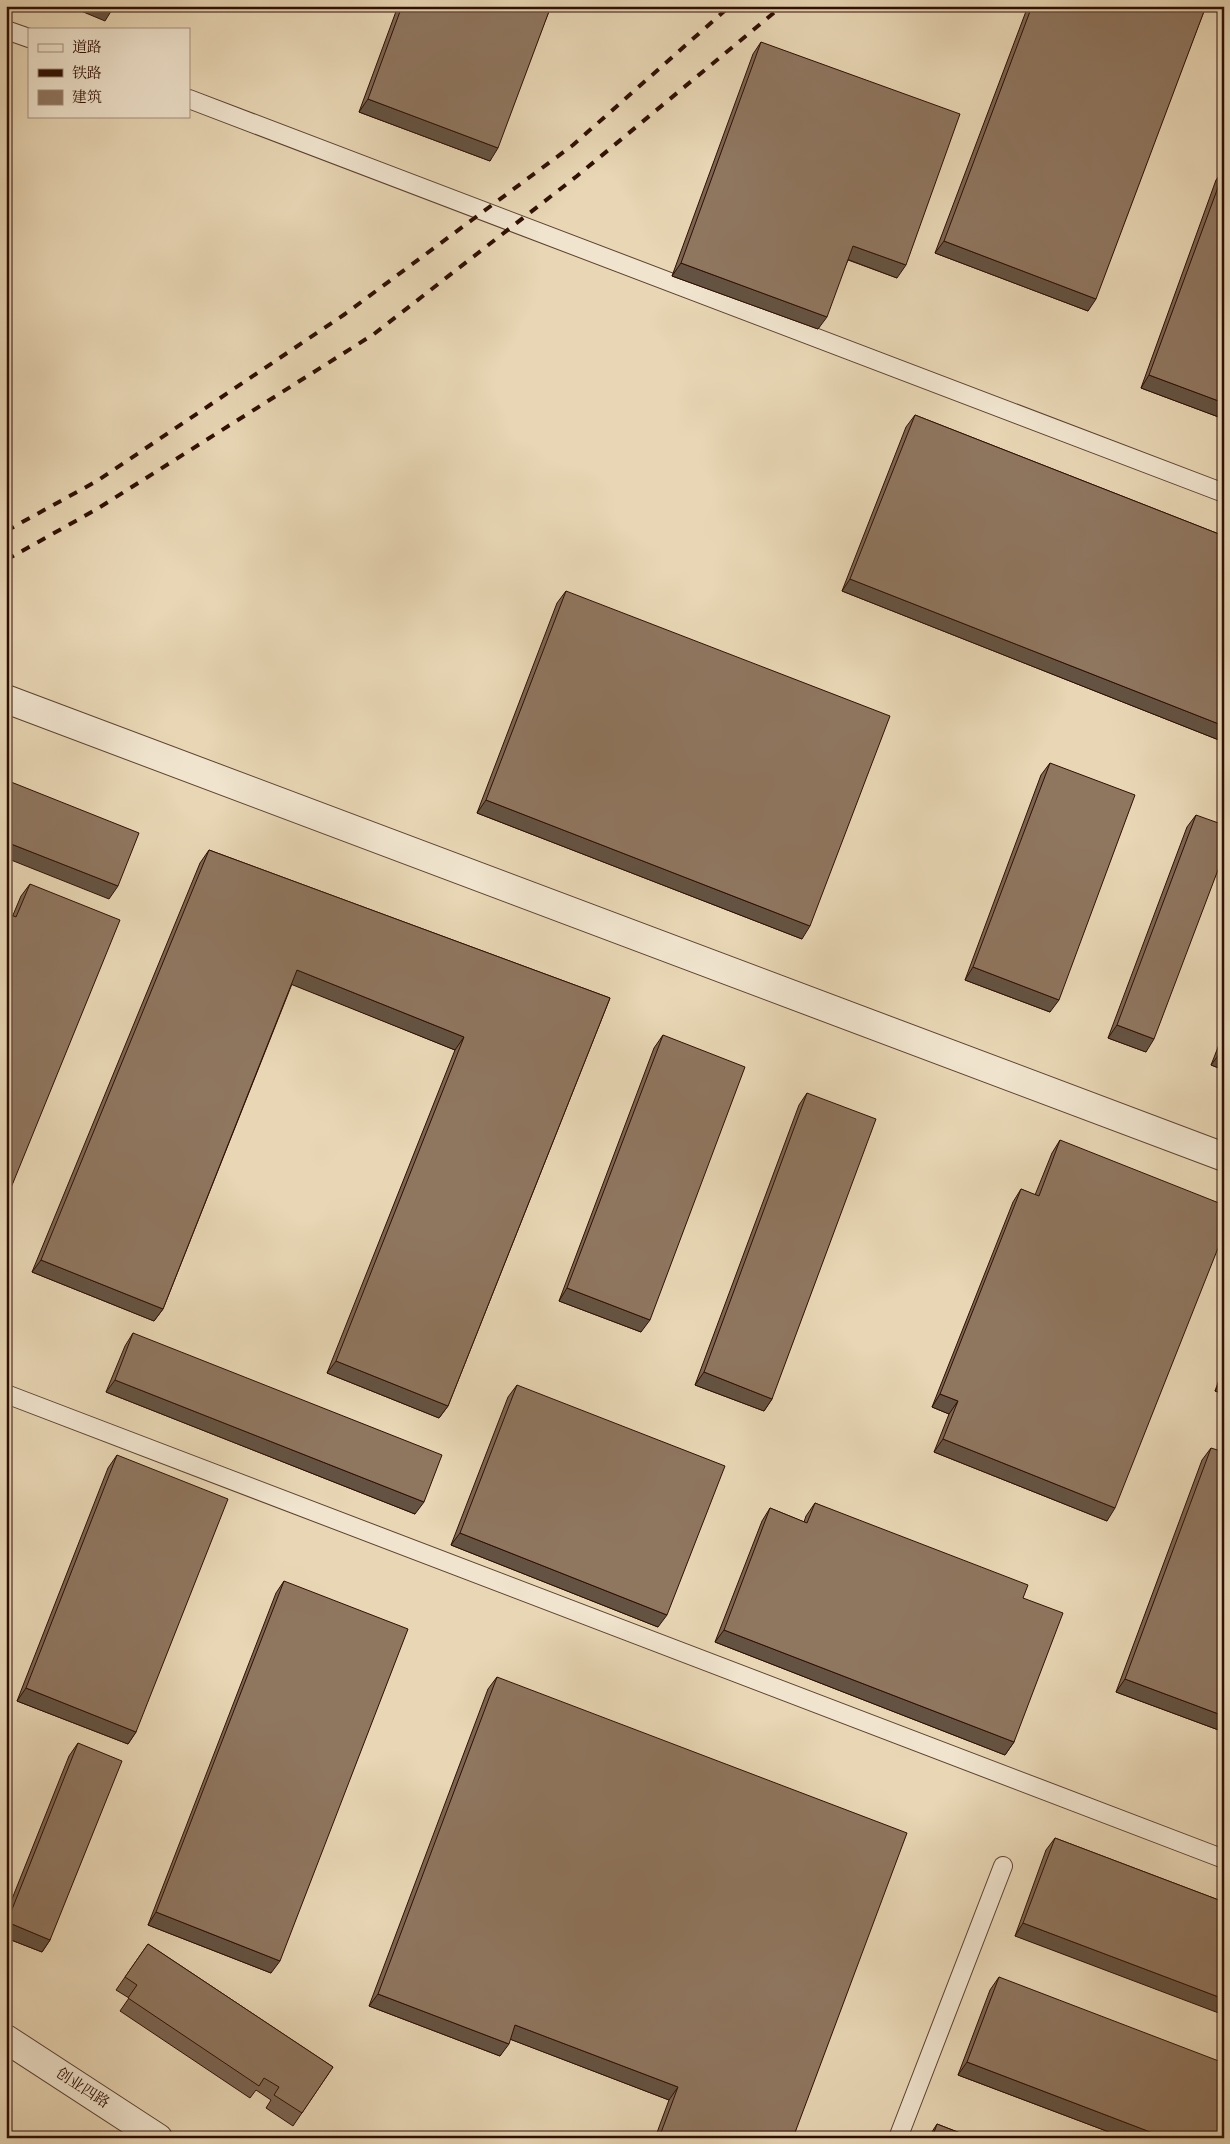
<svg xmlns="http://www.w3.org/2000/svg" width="1230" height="2144" font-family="Vollkorn,'Noto Serif SC',serif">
  <rect width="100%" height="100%" fill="#e8d6b4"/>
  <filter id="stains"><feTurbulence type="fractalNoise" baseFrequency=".004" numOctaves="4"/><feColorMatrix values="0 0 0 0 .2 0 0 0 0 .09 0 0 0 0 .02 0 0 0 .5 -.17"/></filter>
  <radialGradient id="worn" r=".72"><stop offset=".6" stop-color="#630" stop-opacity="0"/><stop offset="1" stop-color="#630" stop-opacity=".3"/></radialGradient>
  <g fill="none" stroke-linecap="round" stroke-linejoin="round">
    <g stroke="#5d412f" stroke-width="20">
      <g id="service">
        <path d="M6,30L29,38"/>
        <path d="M189,99L1224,493"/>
        <path d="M6,1394L1224,1859"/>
        <path d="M898,2138L1003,1866"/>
      </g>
    </g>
    <g stroke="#5d412f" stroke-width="30">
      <g id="minor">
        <path d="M6,699L1224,1157"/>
        <path d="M6,2039L158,2138"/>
      </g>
    </g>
    <use href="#service" stroke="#f0e4ce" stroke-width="18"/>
    <use href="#minor" stroke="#f0e4ce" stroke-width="28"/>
    <g stroke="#2f0f03" stroke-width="4" stroke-dasharray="9 9" stroke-linecap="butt">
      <path d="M6,531L97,481L345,314L573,145L730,6"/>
      <path d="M6,560L97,509L374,334L577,176L782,6"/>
    </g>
  </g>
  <g fill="#7b6552" stroke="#2f0f03">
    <path d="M398,6H551L490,161L359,112Z"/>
    <path d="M1028,6H1206L1088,311L935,253Z"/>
    <path d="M761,42L897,278L848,260L818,329L672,276L753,54Z"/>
    <path d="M1224,170V419L1141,388L1216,180Z"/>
    <path d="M915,415L1224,536V742L842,591L906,427Z"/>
    <path d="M566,591L802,939L477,813L557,603Z"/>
    <path d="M1050,763V1012L965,980L1041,775Z"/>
    <path d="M1196,815L1146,1052L1108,1038L1187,827Z"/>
    <path d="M209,850L610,998L448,1406L439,1418L327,1373L455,1050L292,984L163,1309L154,1321L32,1272L200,863Z"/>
    <path d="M30,884L6,1200L13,915L21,896Z"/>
    <path d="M1224,1032V1070L1211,1065Z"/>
    <path d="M663,1035L641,1332L559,1301L654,1048Z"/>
    <path d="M807,1093L772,1399L764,1411L695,1385L799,1105Z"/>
    <path d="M1060,1140L1107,1521L934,1452L949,1414L932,1407L1013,1202L1021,1189L1035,1195L1052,1153Z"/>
    <path d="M133,1333L415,1514L106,1392L125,1346Z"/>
    <path d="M1224,1366V1394L1215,1391Z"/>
    <path d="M517,1385L658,1627L451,1545L508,1397Z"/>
    <path d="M1211,1448L1224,1732L1116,1692L1202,1460Z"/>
    <path d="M117,1455L136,1732L128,1744L17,1701L108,1468Z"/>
    <path d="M815,1503L1023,1598L1014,1742L1005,1755L715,1642L762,1521L770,1508L804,1522L806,1516Z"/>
    <path d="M284,1581L271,1973L148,1925L276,1593Z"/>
    <path d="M497,1677L793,2138H655L669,2100L510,2039L500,2056L369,2006L488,1689Z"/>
    <path d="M78,1743L50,1940L42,1952L6,1938V1914L69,1756Z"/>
    <path d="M1055,1838L1224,1902L1015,1936L1046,1850Z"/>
    <path d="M148,1944L333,2067L293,2126L266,2108L271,2100L256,2090L250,2098L120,2011L129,1998L116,1990Z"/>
    <path d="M999,1977L1224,2138H1125L958,2075L990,1990Z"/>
    <path d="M937,2124L973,2138H928Z"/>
  </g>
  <g fill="#645342" stroke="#2f0f03">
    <path d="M69,6H108L113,8L105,21Z"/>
    <path d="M368,99L498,148L490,161L359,112Z"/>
    <path d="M944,241L1096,299L1088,311L935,253Z"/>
    <path d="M853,246L906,265L897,278L844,258Z"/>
    <path d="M681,263L827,317L818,329L672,276Z"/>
    <path d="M1149,375L1224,403V419L1141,388Z"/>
    <path d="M850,579L1224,726V742L842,591Z"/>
    <path d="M486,800L810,926L802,939L477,813Z"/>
    <path d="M6,842L118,886L109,899L6,858Z"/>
    <path d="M973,967L1059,1000L1050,1012L965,980Z"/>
    <path d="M297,970L464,1037L455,1050L288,983Z"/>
    <path d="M1117,1025L1154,1039L1146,1052L1108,1038Z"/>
    <path d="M1220,1053L1224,1054V1070L1211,1065Z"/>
    <path d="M41,1260L163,1309L154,1321L32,1272Z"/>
    <path d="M567,1288L650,1320L641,1332L559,1301Z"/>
    <path d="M336,1361L448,1406L439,1418L327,1373Z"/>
    <path d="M704,1372L772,1399L764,1411L695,1385Z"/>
    <path d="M1223,1378H1224V1394L1215,1391Z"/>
    <path d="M115,1380L424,1502L415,1514L106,1392Z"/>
    <path d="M940,1394L958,1401L949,1414L932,1407Z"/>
    <path d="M943,1439L1115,1508L1107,1521L934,1452Z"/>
    <path d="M460,1533L667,1615L658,1627L451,1545Z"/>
    <path d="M724,1630L1014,1742L1005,1755L715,1642Z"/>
    <path d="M1125,1679L1224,1716V1732L1116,1692Z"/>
    <path d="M26,1688L136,1732L128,1744L17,1701Z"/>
    <path d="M156,1912L280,1961L271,1973L148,1925Z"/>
    <path d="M7,1922L50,1940L42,1952L6,1938V1923Z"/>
    <path d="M1023,1923L1224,1999V2015L1015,1936Z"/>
    <path d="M378,1994L509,2044L500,2056L369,2006Z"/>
    <path d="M515,2025L678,2087L669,2100L507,2038Z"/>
    <path d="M967,2062L1166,2138H1125L958,2075Z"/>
  </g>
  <g fill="#8f765f" stroke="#2f0f03">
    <path d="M402,6H551L498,148L368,99Z"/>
    <path d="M1032,6H1206L1096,299L944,241Z"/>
    <path d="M761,42L960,114L906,265L853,246L827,317L681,263Z"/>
    <path d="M1224,171V403L1149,375Z"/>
    <path d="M915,415L1224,536V726L850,579Z"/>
    <path d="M566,591L890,716L810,926L486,800Z"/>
    <path d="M1050,763L1135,795L1059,1000L973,967Z"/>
    <path d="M6,780L139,833L118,886L6,842Z"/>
    <path d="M1196,815L1224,825V854L1154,1039L1117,1025Z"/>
    <path d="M209,850L610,998L448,1406L336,1361L464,1037L297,970L163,1309L41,1260Z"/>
    <path d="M30,884L120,920L6,1200V913L16,917Z"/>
    <path d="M663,1035L745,1067L650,1320L567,1288Z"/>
    <path d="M1224,1042V1054L1220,1053Z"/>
    <path d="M807,1093L876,1119L772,1399L704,1372Z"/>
    <path d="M1060,1140L1224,1205V1233L1115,1508L943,1439L958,1401L940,1394L1021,1189L1039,1196Z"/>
    <path d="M133,1333L442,1455L424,1502L115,1380Z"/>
    <path d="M517,1385L725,1466L667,1615L460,1533Z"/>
    <path d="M1211,1448L1224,1452V1716L1125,1679Z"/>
    <path d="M117,1455L228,1499L136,1732L26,1688Z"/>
    <path d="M815,1503L1028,1585L1023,1598L1063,1613L1014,1742L724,1630L770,1508L807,1523Z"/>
    <path d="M284,1581L408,1629L280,1961L156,1912Z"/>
    <path d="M497,1677L907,1833L793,2138H659L678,2087L515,2025L509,2044L378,1994Z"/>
    <path d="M78,1743L122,1761L50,1940L7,1922Z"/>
    <path d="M1055,1838L1224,1902V1999L1023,1923Z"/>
    <path d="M148,1944L333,2067L302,2113L274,2095L279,2087L264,2078L259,2086L128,1998L137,1985L125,1977Z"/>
    <path d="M999,1977L1224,2063V2138H1166L967,2062Z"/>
    <path d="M937,2124L973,2138H932Z"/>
  </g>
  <g text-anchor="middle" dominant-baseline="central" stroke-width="4.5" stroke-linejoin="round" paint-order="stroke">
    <g font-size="15" fill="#2f0f03" stroke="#f0e4ce">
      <text transform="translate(82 2089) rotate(33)">创业四路</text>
    </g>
  </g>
  <rect width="1230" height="2144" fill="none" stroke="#e8d6b4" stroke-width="25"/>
  <rect x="8" y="8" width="1215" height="2129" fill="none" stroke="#2f0f03" stroke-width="2.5"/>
  <rect x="12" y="12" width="1205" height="2119" fill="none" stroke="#2f0f03"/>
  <rect x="28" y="28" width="162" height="90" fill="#f0e4ce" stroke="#a38f7d"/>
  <rect x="38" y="44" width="25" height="8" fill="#f0e4ce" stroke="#a38f7d"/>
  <text x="72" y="52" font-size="15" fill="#2f0f03">道路</text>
  <rect x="38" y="69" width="25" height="8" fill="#2f0f03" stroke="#a38f7d"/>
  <text x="72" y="78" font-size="15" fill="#2f0f03">铁路</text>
  <rect x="38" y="90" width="25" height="15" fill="#8f765f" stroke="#a38f7d"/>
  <text x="72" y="102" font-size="15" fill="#2f0f03">建筑</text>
  <rect width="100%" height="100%" filter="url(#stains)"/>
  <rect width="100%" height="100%" fill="url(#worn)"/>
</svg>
